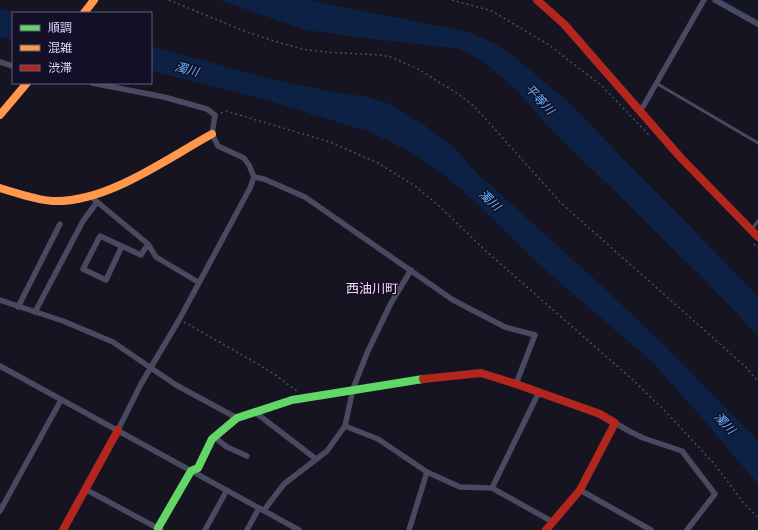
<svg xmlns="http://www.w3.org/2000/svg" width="758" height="530" font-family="Lato,'Noto Sans JP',sans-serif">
  <rect width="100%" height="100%" fill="#161421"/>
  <g fill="#0d2144">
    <path d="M219,0H308L469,32L498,45L523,64L565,99L758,296V336L707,282L546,124L517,91L484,62L460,49L363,38L306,30Z"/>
    <path d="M0,8L17,13H13V40L0,37Z"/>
    <path d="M151,46L270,79L329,91L368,97L392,105L424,125L455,149L478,174L603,287L660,341L749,431L758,441V484L695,410L650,360L544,269L470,197L439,171L415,154L370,132L263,99L151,71Z"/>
  </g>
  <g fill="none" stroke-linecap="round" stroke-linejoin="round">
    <path stroke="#0d2144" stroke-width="2" d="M722,0L755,19"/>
    <g stroke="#44505f" stroke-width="1.5" stroke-dasharray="2 3" stroke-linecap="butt">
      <path d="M169,0L244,31L271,40L302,49L325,52L379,55L391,57L418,69L455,92L474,106L561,203L747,368L758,382"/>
      <path d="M452,0L492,11L549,45L602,86L650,136"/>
      <path d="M221,113L226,111L330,142L378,163L415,186L439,206L487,252L633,380L670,416L716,466L743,502L758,518"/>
      <path d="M754,244L758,248"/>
      <path d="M184,322L251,360L274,374L297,391"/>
    </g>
    <g stroke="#4a4962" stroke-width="3">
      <path d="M656,83L758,143"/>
      <path d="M752,229L758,221"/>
    </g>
    <g stroke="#4a4962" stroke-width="5.5">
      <path d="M715,0L758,24"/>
      <path d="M0,62L13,66"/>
      <path d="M92,83L164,97L207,109L215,115L212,134L218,146L244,158L249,165L254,177L250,188L179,320L141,384L118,430"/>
      <path d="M639,111L644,105L704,0"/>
      <path d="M254,177L264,179L305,197L453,300L505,327L535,335L516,384"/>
      <path d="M90,196L148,244L156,257L198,282"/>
      <path d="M122,246L106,280L83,269L100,236L141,255L148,244"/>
      <path d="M411,270L391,303L367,353L353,389L345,426L378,439L427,472L460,487L492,488L553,522"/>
      <path d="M0,300L63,321L113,342L176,385L237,418"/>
      <path d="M18,307L60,224"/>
      <path d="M35,312L83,221L97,202"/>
      <path d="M0,366L299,530"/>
      <path d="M256,413L316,459"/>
      <path d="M615,423L629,431L643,438L682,451L715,494L687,530"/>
      <path d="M214,437L227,447L247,456"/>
      <path d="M492,488L539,392"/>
      <path d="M85,489L161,530"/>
      <path d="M580,490L651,530"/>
      <path d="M264,510L284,484L327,451L345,426"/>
      <path d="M0,511L61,400"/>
      <path d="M205,530L227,490"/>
      <path d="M247,530L259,508"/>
      <path d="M409,530L427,472"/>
    </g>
    <path stroke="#63d668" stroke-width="8" d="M158,528L191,471L198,468L212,439L237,418L292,400L423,379"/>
    <g stroke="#ff974d" stroke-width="8">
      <path d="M84,13L94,0"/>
      <path d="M0,115L27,83"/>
      <path d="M0,188C17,193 35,200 53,201C107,203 166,159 212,134"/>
    </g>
    <g stroke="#b3261e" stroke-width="8">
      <path d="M537,0L564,24L681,158L758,237"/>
      <path d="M423,379L481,373L516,384L600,414L615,423L580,490L546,530"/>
      <path d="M63,530L118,430"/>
    </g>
  </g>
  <g text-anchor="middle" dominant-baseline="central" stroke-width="3" stroke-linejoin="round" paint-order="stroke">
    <g font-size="12" font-style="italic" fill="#62b6ff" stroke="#130f26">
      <text transform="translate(187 69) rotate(15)">濁川</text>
      <text transform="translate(540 99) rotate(47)">平等川</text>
      <text transform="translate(490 200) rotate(43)">濁川</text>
      <text transform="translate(725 423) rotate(47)">濁川</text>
    </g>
    <g font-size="13" fill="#ffd6f0" stroke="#130f26">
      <text x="372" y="288">西油川町</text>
    </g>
  </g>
  <rect x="12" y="12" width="140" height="72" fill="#130f26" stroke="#625e7d"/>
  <rect x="20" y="25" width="20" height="6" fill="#63d668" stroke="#625e7d"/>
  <text x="48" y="32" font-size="12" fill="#d9d4ff">順調</text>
  <rect x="20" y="45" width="20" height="6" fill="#ff974d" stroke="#625e7d"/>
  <text x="48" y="52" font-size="12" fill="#d9d4ff">混雑</text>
  <rect x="20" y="65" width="20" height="6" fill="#b3261e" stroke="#625e7d"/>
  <text x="48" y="72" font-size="12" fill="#d9d4ff">渋滞</text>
</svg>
